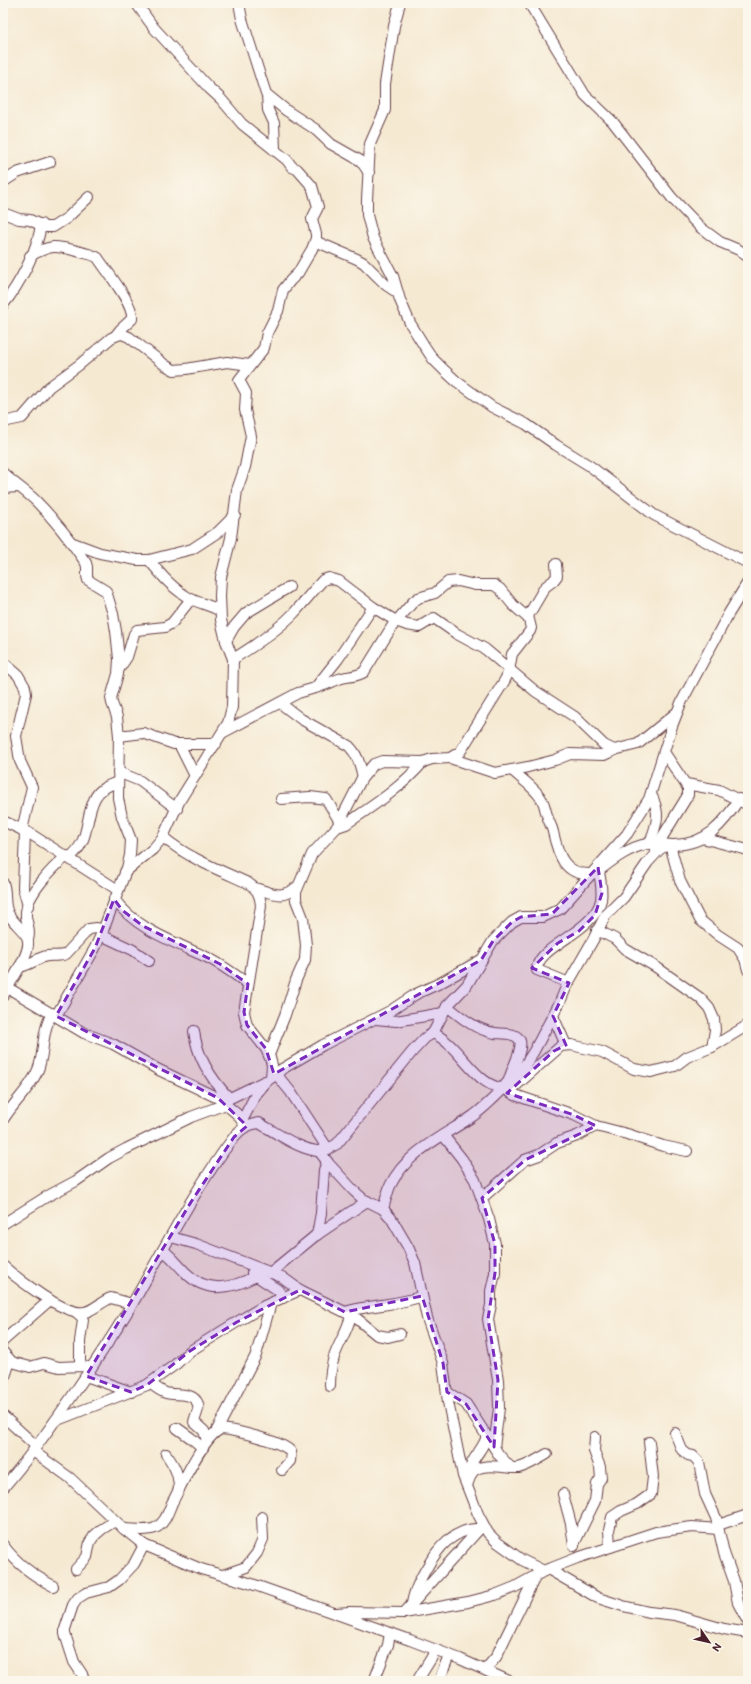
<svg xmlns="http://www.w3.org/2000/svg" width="751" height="1684" font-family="Itim,sans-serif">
  <rect width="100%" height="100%" fill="#fbf7ec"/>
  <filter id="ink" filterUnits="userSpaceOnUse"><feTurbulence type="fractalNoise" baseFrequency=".025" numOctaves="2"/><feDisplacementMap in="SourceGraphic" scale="8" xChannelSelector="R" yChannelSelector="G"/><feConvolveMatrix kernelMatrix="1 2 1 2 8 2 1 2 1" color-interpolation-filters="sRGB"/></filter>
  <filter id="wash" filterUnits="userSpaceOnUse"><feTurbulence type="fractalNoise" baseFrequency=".012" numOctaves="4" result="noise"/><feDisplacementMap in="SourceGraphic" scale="16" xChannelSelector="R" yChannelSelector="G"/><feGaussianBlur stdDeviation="0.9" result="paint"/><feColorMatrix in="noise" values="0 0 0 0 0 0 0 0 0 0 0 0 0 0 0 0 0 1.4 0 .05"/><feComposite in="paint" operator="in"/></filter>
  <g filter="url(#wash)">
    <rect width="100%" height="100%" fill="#f5e9d2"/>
  </g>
  <g filter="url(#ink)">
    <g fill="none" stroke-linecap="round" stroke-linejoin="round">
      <g stroke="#643d44" stroke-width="12">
        <g id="minor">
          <path d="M239,3L242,19L266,94L287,111L315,129L331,144L361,161L369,173"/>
          <path d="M400,3L394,26L385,84V110L370,144L367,200V215L373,238L393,276L400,300L410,323L423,344L433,359L444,370L456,381L492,407L526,424L556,445L590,466L654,515L748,563"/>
          <path d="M529,3L585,95L613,122L672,198L701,228L720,242L739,250L748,257"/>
          <path d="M267,95L268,110L274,123L275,151"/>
          <path d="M3,182L17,173L50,162"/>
          <path d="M3,213L19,219L30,220L45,227H53L67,218L89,197"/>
          <path d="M315,241L357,259L364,263L386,285L398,293"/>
          <path d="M30,256C53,243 57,246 81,252C87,254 93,254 98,258C107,272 134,304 132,319L120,330L116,335"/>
          <path d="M3,305C19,285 38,250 41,224"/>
          <path d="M3,422L22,418L49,387L79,365L111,338L118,335L122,334L129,337L165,365L174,370L186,369L227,362L250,365"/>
          <path d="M3,473C13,483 26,491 36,501C55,520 71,541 86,563L87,567V576L88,580L106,591L113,614L116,631L119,659L118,674L111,698L112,703L117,717L119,736L118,798L122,817L131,840L130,855L127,868L104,928L95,948L56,1016"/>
          <path d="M3,488L18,487"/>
          <path d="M73,543L100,553L137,560H149L192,549L218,532L235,515"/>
          <path d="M149,560C161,575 174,590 191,599C201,604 211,605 220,611"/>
          <path d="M226,641L234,627L246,613L289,587"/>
          <path d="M233,659C254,646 277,631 294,613C304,602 313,591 323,580L329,578L339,581L373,607L396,621L407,625L419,627L434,618L457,634L485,649L535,691L575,717L604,745L614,750L638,744L676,713"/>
          <path d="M3,662L18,675L25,687L26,694L16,736L20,761L32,787L22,830"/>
          <path d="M119,669L127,657L134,634L137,630L165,627L172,623L191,599"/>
          <path d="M315,688C324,686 331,682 339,679C347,676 357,677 364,672L393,625L413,602L418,598L435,593L448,582L458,581L475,585H494L500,589L513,605L528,618"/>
          <path d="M280,703L301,719L349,746C358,755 360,765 363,777"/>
          <path d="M222,733L298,693L315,688L338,659L373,607"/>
          <path d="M119,736L143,733L174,744H216"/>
          <path d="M179,744L195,776"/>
          <path d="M450,758L495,773L528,767L555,760L570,754L604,755L615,750"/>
          <path d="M512,770C521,779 536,788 542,800C545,805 545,810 547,815C548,821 552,826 553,832C558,854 564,876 592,874"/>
          <path d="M118,772L140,781L177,809"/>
          <path d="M686,784L719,790L748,805"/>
          <path d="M281,799L310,797L326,799L340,822"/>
          <path d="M3,821L29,833L118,890"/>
          <path d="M337,827L346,824C374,805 401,788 423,762"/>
          <path d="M25,832L23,888L28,906"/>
          <path d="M163,837C188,858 219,870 248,883C257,889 260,894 261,906L244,1012L247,1025L266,1049L270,1058L272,1065L271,1078"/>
          <path d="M702,838L748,850"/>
          <path d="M650,843C657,823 661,814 651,794"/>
          <path d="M670,845L680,881L700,920L718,935L738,948L745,959L748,970"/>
          <path d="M655,849L688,795V788L664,752"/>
          <path d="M69,858C91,841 84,819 95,798C99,789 109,785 118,782"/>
          <path d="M601,869C614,859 630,847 647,844C656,842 665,845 674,845C706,844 723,825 739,799"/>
          <path d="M125,872L153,849L163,837L180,800L228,723L232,707L233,659L226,641L221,620L220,596L221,577L231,538L237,490L245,467L251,436L245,410L246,393L239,380L264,348L267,333L278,311L283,290L290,281L298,273L312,249L316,239V234L312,219L318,207L312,186L297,169L292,167L287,160L242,124L221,99L209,88L154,28L136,3"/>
          <path d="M3,883C7,893 3,903 8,913C12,922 22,928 27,937C34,951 9,983 3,996"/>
          <path d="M255,888C273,893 281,900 297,887"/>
          <path d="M114,899C136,929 172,941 204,956C220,963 234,974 248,984"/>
          <path d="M597,930L615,939L625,949L656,967L700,998L709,1008L714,1019L715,1030L712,1047"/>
          <path d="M101,935L133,950L149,961"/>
          <path d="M28,940C31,929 27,926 26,916C24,897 53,867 67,856"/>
          <path d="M19,967C29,966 37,958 47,956C54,955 60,957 66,954L89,929L97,928L103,931"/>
          <path d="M569,983L537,970C536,946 594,933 601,900C603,889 600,878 598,867"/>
          <path d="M3,985L84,1033L113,1044L159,1070L218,1098L237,1114L245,1125"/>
          <path d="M447,1006C462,1018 476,1030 495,1033C502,1034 517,1032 520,1041C523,1050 511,1070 509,1080"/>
          <path d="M553,1016L566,1045"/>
          <path d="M376,1019L396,1021L443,1013"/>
          <path d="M194,1031C197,1058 211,1079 229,1098"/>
          <path d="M433,1033L447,1006L467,985L493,941L512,922L521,917H543L560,909L627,834L649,799L672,726L681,703L729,613L748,582"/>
          <path d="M269,1055L285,1015L296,980L305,960L306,945L303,918L296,900V892L312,854L337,827L362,778L374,764L382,761L423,762L432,759L450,758L460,752L505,680L509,671L512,654L530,631L531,628L528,616L545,587L553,581L557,576L556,564"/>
          <path d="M276,1074L290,1091L328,1149"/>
          <path d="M501,1089L525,1065L534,1051L560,1002L567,985L593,940L605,916L624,897L648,862L660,849L668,845"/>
          <path d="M505,1089L515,1095L574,1115L596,1126L627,1134L663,1146L687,1151"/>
          <path d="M224,1101L265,1081"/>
          <path d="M3,1120C13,1103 29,1090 37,1072C43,1060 42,1046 45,1033C46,1026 49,1019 52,1013"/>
          <path d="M242,1121L256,1094L267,1081L282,1069L323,1045L390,1011L416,994L440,983L481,960"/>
          <path d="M443,1135L462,1159L475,1180L489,1219L495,1244V1273L491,1291V1305L488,1319L498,1380L499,1408L494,1447"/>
          <path d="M319,1151L329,1164L354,1191L363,1199L383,1209L391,1218L408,1247L415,1263L427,1318L443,1363L448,1402L463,1476L478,1514L488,1533L497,1542L522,1560L544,1571"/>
          <path d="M482,1198L525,1160L539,1155L557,1143L577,1136L596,1126"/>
          <path d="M383,1209C385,1202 387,1194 390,1186C407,1151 444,1136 473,1116C484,1108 494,1098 503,1089"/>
          <path d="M3,1224L46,1197L76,1181L109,1158L126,1149L191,1117L226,1104"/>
          <path d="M317,1235L321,1213L324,1170L327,1161"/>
          <path d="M171,1237L196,1244L282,1277L300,1290L355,1317L377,1335L388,1337L400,1334"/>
          <path d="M163,1250C172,1257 177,1264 185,1272C206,1294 231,1289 256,1276"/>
          <path d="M3,1266C18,1279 65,1316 85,1312C94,1310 102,1301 111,1298L132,1304"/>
          <path d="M252,1273L278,1290L283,1298"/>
          <path d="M270,1273L315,1236L367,1201"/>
          <path d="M345,1312C370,1304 397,1306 422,1296"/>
          <path d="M77,1313L81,1316L83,1320L80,1341V1366"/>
          <path d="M3,1341L50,1300"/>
          <path d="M3,1352L12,1362L30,1367L44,1363L59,1367L82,1366L91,1368"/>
          <path d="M86,1376L131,1392"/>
          <path d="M3,1383L10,1361"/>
          <path d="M150,1383C155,1387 160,1391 166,1393C176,1396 193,1391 198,1404C200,1409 195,1416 194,1422L204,1431L207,1441"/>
          <path d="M330,1386C330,1377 331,1367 334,1357C339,1343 347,1331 351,1316"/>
          <path d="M447,1392L466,1404L499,1455L511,1468"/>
          <path d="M3,1416L36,1446"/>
          <path d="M55,1421L147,1385L176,1364L190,1351L237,1322L264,1306L300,1290"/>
          <path d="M177,1428L191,1438L203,1448"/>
          <path d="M217,1430L256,1355L271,1303"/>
          <path d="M675,1433L682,1450L688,1455L693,1456L699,1462L705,1494L716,1518L724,1553L734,1581L738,1603L748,1622"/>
          <path d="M33,1451L70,1478L124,1529L144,1545L201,1569L249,1583L410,1640L460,1659L509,1681"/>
          <path d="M166,1454C175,1466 179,1475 179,1490"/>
          <path d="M470,1476C468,1460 483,1451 487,1436"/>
          <path d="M467,1485C469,1481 470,1476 472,1473C480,1461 507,1469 518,1468C528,1466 538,1459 547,1454"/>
          <path d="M3,1488C30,1457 54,1423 77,1389C98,1358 119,1327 138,1294C168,1241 197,1186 234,1137C240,1129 250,1124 259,1123C275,1132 304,1153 323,1151C327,1150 333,1146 337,1144L412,1052L425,1038L433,1033C463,1047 476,1092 512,1089L561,1046L571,1045L602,1052L634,1069L651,1072L675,1066L687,1057L712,1047L748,1025"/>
          <path d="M563,1494L571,1524L574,1546"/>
          <path d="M718,1525L748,1515"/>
          <path d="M124,1529C133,1529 146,1532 155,1528C165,1524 168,1512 172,1503C181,1486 204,1435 221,1429C234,1430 285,1442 291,1452L290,1461L282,1470"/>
          <path d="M574,1544L595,1501L597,1484L601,1478L600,1467L594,1451L595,1437"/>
          <path d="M3,1545C17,1564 33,1575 53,1586"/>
          <path d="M610,1547L609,1530L612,1517L621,1511L637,1504L651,1494L653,1477L649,1442"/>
          <path d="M76,1569L87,1557L90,1542L94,1536L102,1529L115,1521"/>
          <path d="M548,1569L598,1598L623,1606L649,1612L675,1615L724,1629L748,1633"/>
          <path d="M223,1575L246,1567L257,1553L263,1539L262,1517"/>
          <path d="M412,1605C413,1588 434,1552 447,1541C456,1534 467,1528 479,1529"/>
          <path d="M337,1613L349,1612L404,1613L468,1602L495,1595L515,1587L544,1571L577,1558L656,1532L692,1527L718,1529"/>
          <path d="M404,1613L483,1525"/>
          <path d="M485,1670L496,1657L536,1575"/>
          <path d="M441,1676L449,1655"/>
          <path d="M419,1678L432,1657L434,1650"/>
          <path d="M84,1681L82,1674L74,1662L65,1634V1629L73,1605L78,1598L86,1593L109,1587L119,1580L134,1564L144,1545"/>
          <path d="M374,1681L388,1645L390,1633"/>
        </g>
      </g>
      <use href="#minor" stroke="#fff" stroke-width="10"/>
    </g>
  </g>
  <path fill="#7b2cbf" fill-opacity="0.2" stroke="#7b2cbf" stroke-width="3" stroke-dasharray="8 5" stroke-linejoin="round" d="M598,867L602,893L595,915L579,931L558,943L532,968L569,983L553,1016L566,1045L554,1051L507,1093L574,1115L596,1126L525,1160L482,1198L495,1244V1273L488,1319L498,1380L494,1447L466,1404L447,1392L443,1363L422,1296L345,1312L300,1290L237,1322L190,1351L147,1385L131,1392L86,1376L191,1202L234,1137L247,1126L218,1098L56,1016L95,948L114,899L122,910L143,926L220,964L248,984L244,1012L247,1025L266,1049L274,1074L481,960L493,941L512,922L521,917L552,914Z"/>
  <rect width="751" height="1684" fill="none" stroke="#fbf7ec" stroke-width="16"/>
  <g transform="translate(709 1642) rotate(124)" stroke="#fbf7ec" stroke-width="3" paint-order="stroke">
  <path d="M0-3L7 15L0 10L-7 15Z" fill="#4a1f2b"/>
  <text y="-6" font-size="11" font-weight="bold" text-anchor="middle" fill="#4a1f2b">N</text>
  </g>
</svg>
